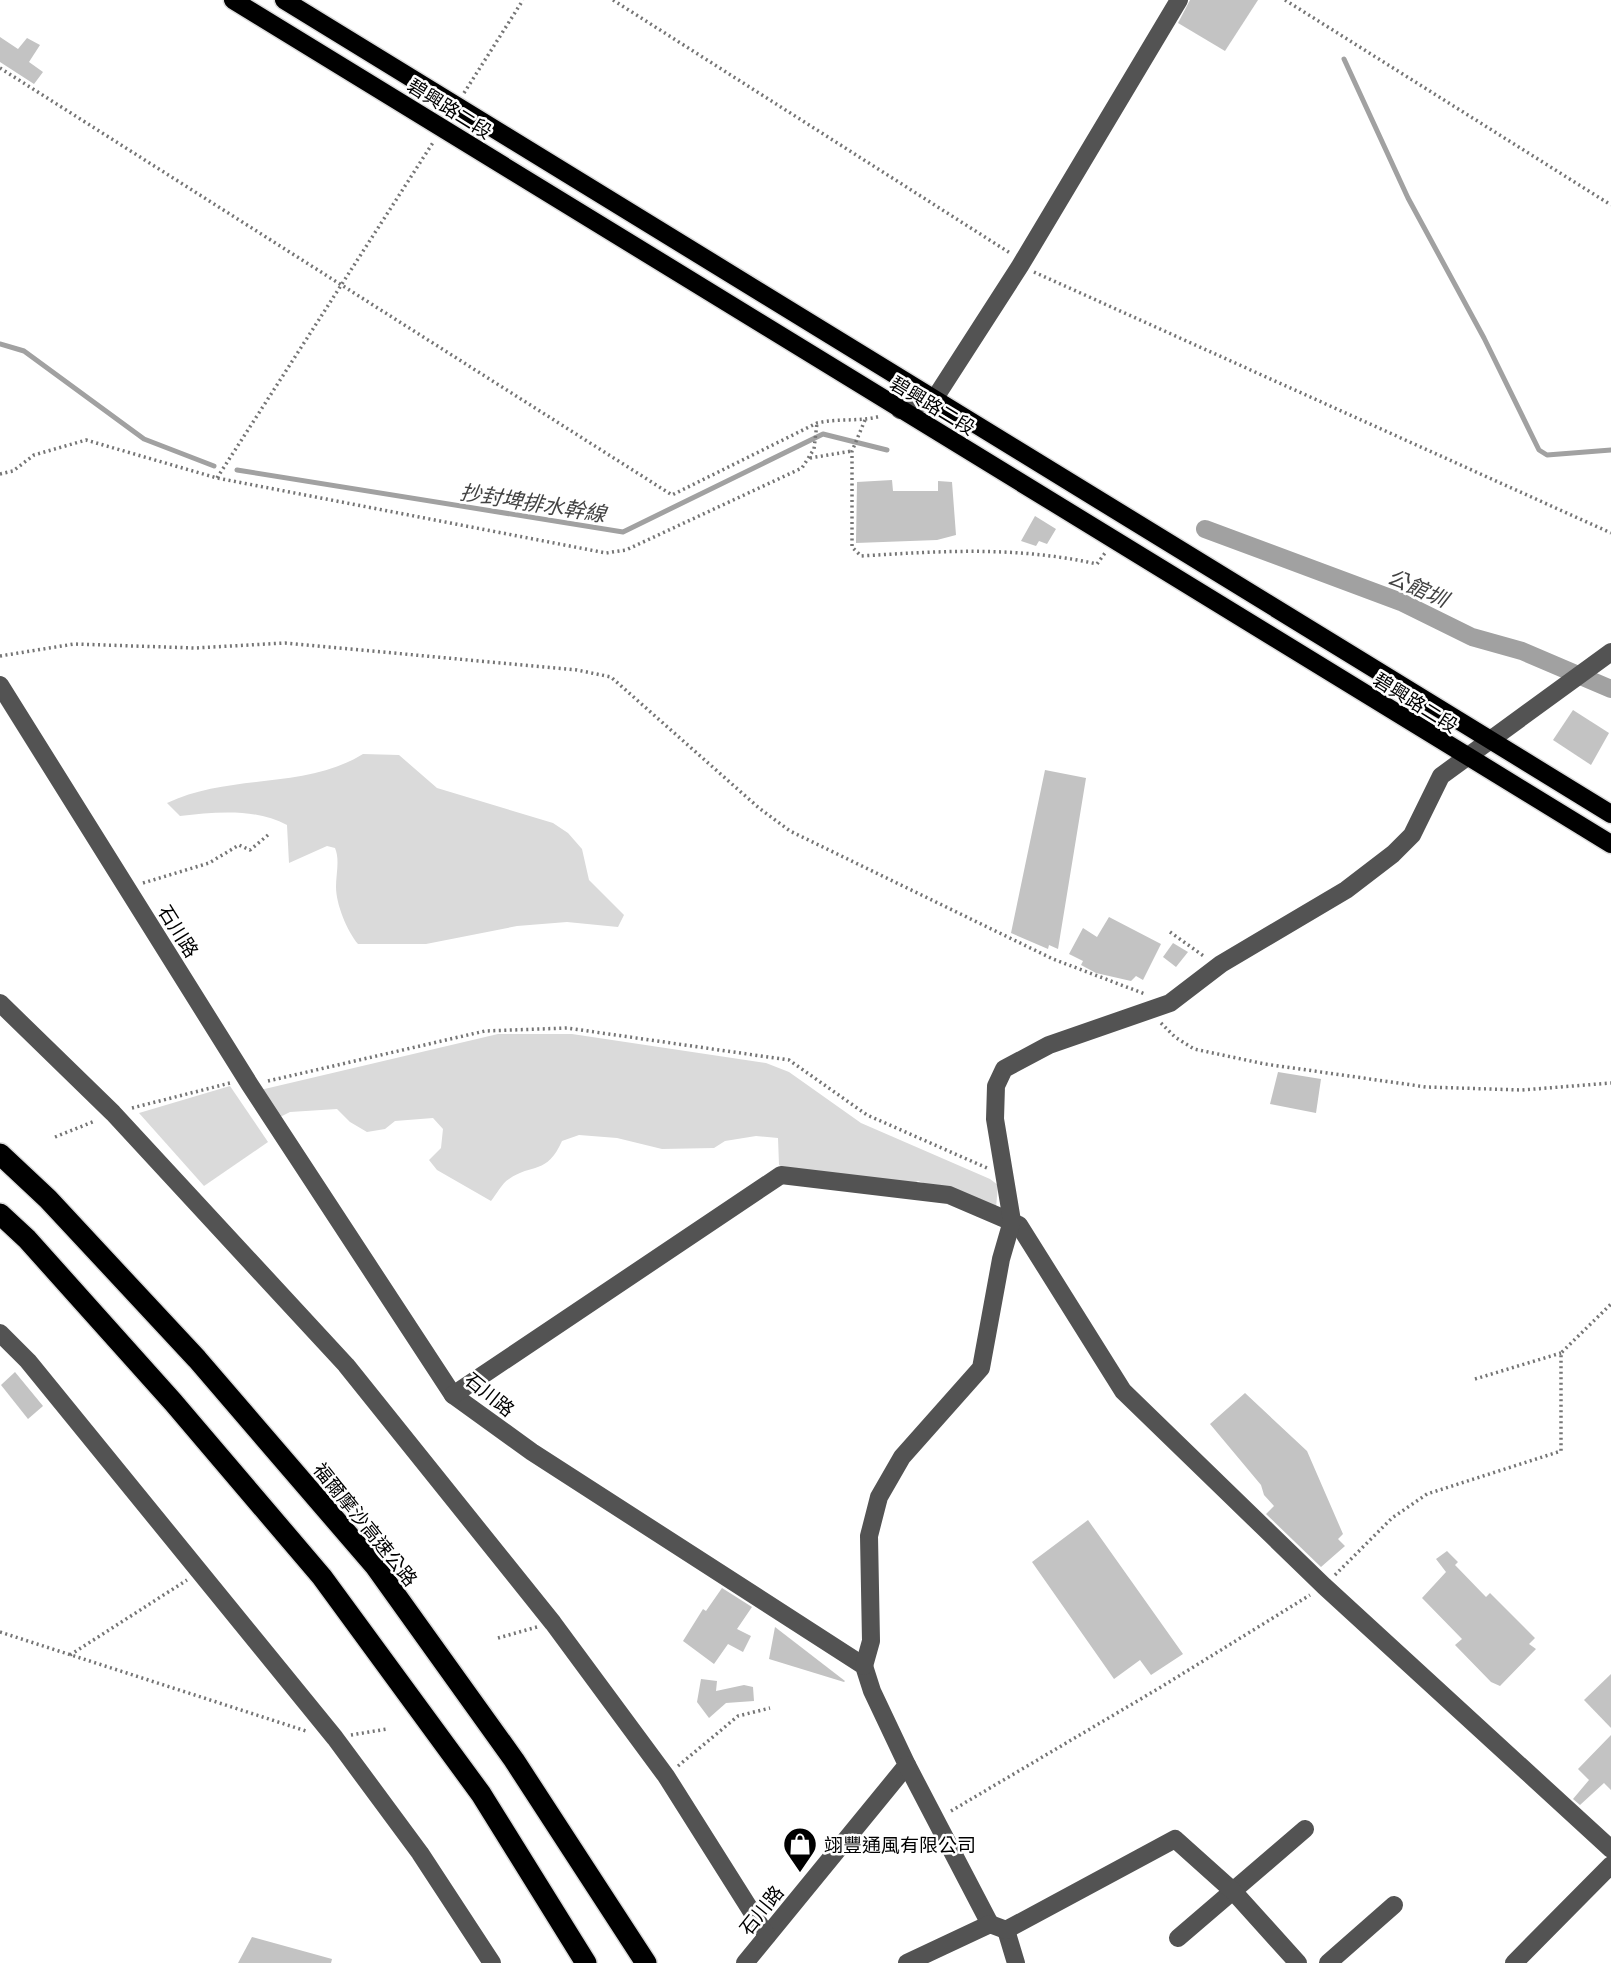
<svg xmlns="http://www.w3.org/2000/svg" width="1611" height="1963" font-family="Barlow,'Noto Sans TC',sans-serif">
  <rect width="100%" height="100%" fill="#fff"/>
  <g fill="#dadada">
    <path d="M363,754L399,755L437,788L553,823L568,833L582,849L589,880L624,915L618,927L567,922L517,926L426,944H358C347,931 336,904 336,887C336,874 340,860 335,848L327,846L289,863L287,825C256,808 215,812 180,816L167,803C230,773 305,790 363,754Z"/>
    <path d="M498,1034H572L766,1063L789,1072L861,1123L990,1179L998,1185L996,1208L918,1181L905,1188L787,1170L779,1165L778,1138L756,1136L725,1141L714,1148L662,1149L617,1138L579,1135L562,1141C547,1175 532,1163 509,1179C502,1183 496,1195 491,1201L437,1170L429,1160L441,1148L443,1129L433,1118L395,1121L385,1129L367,1132L350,1122L337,1109L290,1112L278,1118L256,1091Z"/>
    <path d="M230,1086L268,1142L204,1186L139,1113Z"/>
  </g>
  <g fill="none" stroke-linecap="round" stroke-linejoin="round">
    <g stroke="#a1a1a1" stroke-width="5">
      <path d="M1344,59L1408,198L1484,338L1539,450L1547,455L1611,450"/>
      <path d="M0,344L24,351L144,439L214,466"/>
      <path d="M237,470L623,532L823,434L887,450"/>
    </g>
    <path stroke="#a1a1a1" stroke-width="18" d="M1205,529L1401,602L1472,637L1522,651L1611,689"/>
  </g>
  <g fill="#c3c3c3">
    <path d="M1190,0H1258L1225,51L1178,23Z"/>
    <path d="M0,37L18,49L27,38L40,45L29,62L43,72L34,84L0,62Z"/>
    <path d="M892,480L893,491H938V481L952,482L956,535L937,540L856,543L857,482Z"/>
    <path d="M1035,516L1056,529L1047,544L1039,541L1036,546L1021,541Z"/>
    <path d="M1573,710L1609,733L1591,765L1553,740Z"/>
    <path d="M1045,770L1086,778L1058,949L1049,945L1048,949L1011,933Z"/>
    <path d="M1109,917L1161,944L1143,980L1136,976L1131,981L1096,973L1081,965L1083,961L1069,954L1083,928L1097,937Z"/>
    <path d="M1173,943L1188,952L1176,967L1163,957Z"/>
    <path d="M1278,1072L1321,1079L1316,1113L1270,1104Z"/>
    <path d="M15,1372L43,1406L28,1419L1,1385Z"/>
    <path d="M1245,1393L1307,1451L1343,1534L1338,1539L1345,1546L1321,1567L1266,1514L1274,1506L1264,1495L1261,1485L1210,1424Z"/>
    <path d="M1088,1520L1183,1654L1151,1675L1140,1660L1114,1679L1032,1562Z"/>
    <path d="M1447,1551L1458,1562L1455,1565L1486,1597L1490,1593L1535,1638L1529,1644L1536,1649L1500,1686L1491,1682L1455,1645L1462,1639L1422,1598L1446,1572L1436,1559Z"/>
    <path d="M722,1588L752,1607L737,1629L751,1636L743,1652L728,1644L714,1664L683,1641L703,1609L706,1611Z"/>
    <path d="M775,1627L845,1681L844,1682L769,1659Z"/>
    <path d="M1611,1674V1728L1584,1700Z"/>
    <path d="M701,1679L717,1681L716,1691L744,1685L753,1687L754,1701L726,1703L709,1718L697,1702Z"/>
    <path d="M1611,1735V1790L1604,1783L1580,1805L1573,1799L1589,1780L1578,1769Z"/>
    <path d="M252,1937L332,1959L331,1963H238Z"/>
  </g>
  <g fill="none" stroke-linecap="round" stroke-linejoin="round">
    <g stroke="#dbdbdb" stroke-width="21">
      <g id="major">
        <path d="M233,0L1611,844"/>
        <path d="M284,0L1611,814"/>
      </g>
    </g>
    <g stroke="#dbdbdb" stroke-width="24">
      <g id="highway">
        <path d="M0,1154L48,1199L197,1359L375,1566L514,1760L646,1963"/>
        <path d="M0,1214L27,1239L173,1402L322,1577L481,1794L586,1963"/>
      </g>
    </g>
    <g stroke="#757575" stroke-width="3.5" stroke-dasharray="2 3.5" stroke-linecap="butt">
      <path d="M613,0L1010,253"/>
      <path d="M1285,0L1611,205"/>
      <path d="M0,68L672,495L817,423C839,418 860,422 881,416"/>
      <path d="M464,93L523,0"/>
      <path d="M1034,272L1611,533"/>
      <path d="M865,420L852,451V547L861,556C943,551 1016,546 1097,564L1105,553"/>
      <path d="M810,458L852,451"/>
      <path d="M0,474L13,471L34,455L86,440L217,478L606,553L626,550L802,468L814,449L817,423"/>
      <path d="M217,478L434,141"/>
      <path d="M0,656L74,644L195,648L285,643L577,670L611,677L759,808L790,831L1053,959L1145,994"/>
      <path d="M143,883L209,863L239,845L250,850L268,835"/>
      <path d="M1170,932L1205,957"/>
      <path d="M1161,1023L1175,1037L1194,1049L1265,1064L1426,1087L1522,1090L1611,1083"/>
      <path d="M268,1081L485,1031L567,1028L789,1060L867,1115L987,1168"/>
      <path d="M132,1108L230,1083"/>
      <path d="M55,1137L95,1121"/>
      <path d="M1475,1379L1561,1353"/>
      <path d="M1335,1575L1392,1518L1427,1494L1561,1451V1353L1611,1304"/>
      <path d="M0,1632L306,1731"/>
      <path d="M498,1638L537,1627"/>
      <path d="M70,1655L187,1580"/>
      <path d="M351,1735L387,1729"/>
      <path d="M678,1766L738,1716L770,1708"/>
      <path d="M951,1811L1161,1687L1310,1595"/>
    </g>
    <g stroke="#535353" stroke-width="18">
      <path d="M900,410L935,398L1020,266L1179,0"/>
      <path d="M0,685L250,1085L453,1395L532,1452L864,1666L872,1691L907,1765L745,1963"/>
      <path d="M0,1003L113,1113L346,1365L553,1623L666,1776L767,1936"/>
      <path d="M0,1333L28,1361L335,1738L420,1853L492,1963"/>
      <path d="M453,1395L781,1175L949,1195L1019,1225L1123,1391L1324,1586L1611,1849"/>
      <path d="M864,1666L871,1641L869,1536L879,1497L902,1457L981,1368L1001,1259L1012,1221L995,1119L996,1086L1004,1069L1049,1045L1170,1003L1221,964L1346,890L1393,854L1412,835L1441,776L1611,652"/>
      <path d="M907,1765L990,1924"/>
      <path d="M1006,1930L1016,1963"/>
      <path d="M1178,1938L1305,1829"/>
      <path d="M907,1963L990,1924L1006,1930L1175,1839L1233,1891L1298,1963"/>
      <path d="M1328,1963L1394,1905"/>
      <path d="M1514,1963L1611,1865"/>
    </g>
    <use href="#major" stroke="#000" stroke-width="18"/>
    <use href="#highway" stroke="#000" stroke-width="21"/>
  </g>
  <defs>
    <g id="shop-pin" transform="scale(1.75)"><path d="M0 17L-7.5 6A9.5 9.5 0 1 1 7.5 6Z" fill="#000" stroke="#fff"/><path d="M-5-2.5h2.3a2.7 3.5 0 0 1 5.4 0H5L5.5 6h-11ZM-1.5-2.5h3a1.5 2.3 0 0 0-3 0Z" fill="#fff"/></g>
  </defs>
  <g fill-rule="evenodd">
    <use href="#shop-pin" x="800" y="1844"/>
  </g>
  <g text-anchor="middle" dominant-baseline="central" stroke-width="5" stroke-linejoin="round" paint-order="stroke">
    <g font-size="19" fill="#000" stroke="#fff">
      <text transform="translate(450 108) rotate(32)">碧興路二段</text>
      <text transform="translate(933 405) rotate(31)">碧興路二段</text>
      <text transform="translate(1416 702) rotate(32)">碧興路二段</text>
      <text transform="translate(179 931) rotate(58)">石川路</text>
      <text transform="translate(490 1394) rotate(39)">石川路</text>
      <text transform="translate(366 1524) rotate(51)">福爾摩沙高速公路</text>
      <text transform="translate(761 1910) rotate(-51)">石川路</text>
    </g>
    <g font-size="19" fill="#000" stroke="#fff" text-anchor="start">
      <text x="824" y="1844">翊豐通風有限公司</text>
    </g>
    <g font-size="21" font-style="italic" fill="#424242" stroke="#fff">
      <text transform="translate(533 502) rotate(9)">抄封埤排水幹線</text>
      <text transform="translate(1418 587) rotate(24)">公館圳</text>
    </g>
  </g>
</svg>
